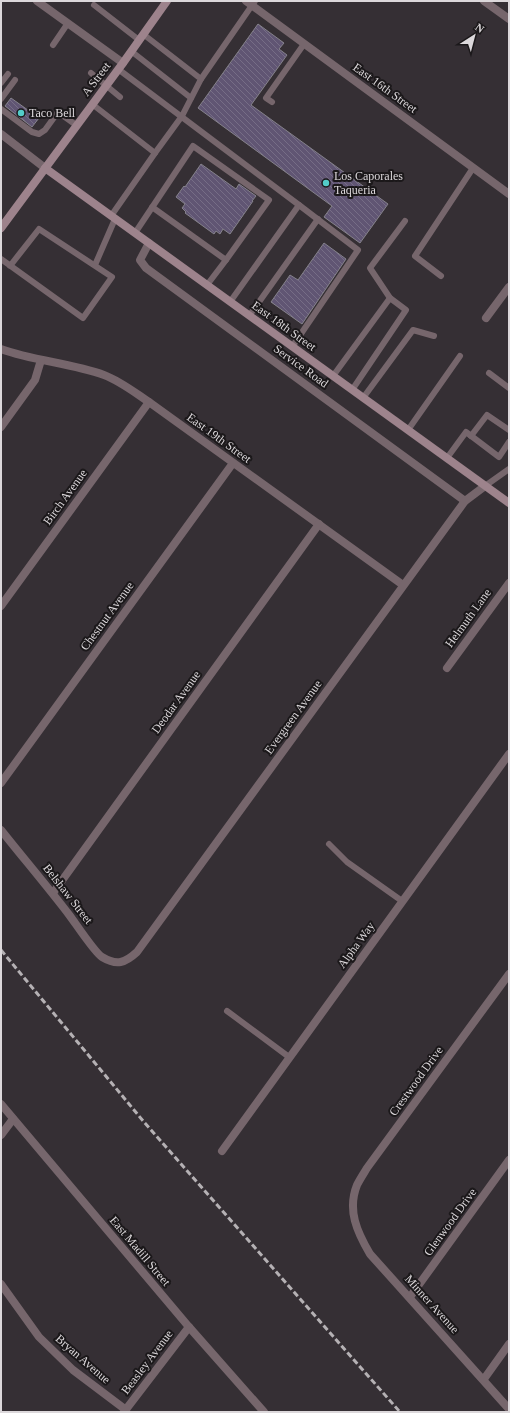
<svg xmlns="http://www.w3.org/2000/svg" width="510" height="1413" font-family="Georgia,serif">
  <defs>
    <pattern id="building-back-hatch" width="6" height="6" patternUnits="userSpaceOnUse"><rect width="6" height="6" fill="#605573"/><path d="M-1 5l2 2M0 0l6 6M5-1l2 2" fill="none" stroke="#766d86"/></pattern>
  </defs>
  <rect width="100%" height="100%" fill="#352f34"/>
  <g fill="url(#building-back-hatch)" stroke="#85828b">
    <path d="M258,24L284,43L279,49L287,55L251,105L388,204L360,243L324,217L332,206L198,108Z"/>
    <path d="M11,98L39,118L32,127L5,106Z"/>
    <path d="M201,164L236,189L239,184L256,196L252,201H253L230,234L223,229L220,234L216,231L214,234L185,213L186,212L182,208L185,204L176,197L184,186L185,187Z"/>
    <path d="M324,243L346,259L302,324L271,302L290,275L298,280Z"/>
  </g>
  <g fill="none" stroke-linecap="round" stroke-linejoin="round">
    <g stroke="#76666c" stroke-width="6">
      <path d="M94,5L139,40"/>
      <path d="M143,34L201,79L182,116L155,153"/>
      <path d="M53,45L68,23"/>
      <path d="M131,51L191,98"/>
      <path d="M118,69L299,205L230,302"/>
      <path d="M91,73L120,97"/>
      <path d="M201,79L255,1"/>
      <path d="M1,83L8,74"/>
      <path d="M1,99L15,80"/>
      <path d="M272,102L266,98L304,44"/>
      <path d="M92,104L155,153L111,216"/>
      <path d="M1,109L32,132L39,134L45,130L58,112L76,125"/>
      <path d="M135,233L193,146L269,200L226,260L152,207"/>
      <path d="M1,259L83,318L112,277L39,229L10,266"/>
      <path d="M95,265L115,219"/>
      <path d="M441,276L415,256L473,168"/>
      <path d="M207,285L226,260"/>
      <path d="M390,298L370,268L405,221"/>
      <path d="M249,316L318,219"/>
      <path d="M292,347L358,250L299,205"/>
      <path d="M489,373L509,388"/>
      <path d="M333,376L390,298L406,310L352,390"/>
      <path d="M363,398L413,330L434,336"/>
      <path d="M408,430L460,356"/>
      <path d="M471,436L487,415L509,430"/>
      <path d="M447,458L466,432L499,457L509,442"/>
      <path d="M485,486L509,469"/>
      <path d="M329,844L347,862L402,901"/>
      <path d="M227,1011L289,1057"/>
    </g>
    <g stroke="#76666c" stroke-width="8">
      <path d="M37,1L123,63"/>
      <path d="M246,1L509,194"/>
      <path d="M484,1L509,19"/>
      <path d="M149,243L140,260L146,268L465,501"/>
      <path d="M486,318L509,287"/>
      <path d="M1,349C34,361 71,363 104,375C120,381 134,392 149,402L403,585"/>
      <path d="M1,427L35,380L41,360"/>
      <path d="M1,606L149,402"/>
      <path d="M447,668L509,583"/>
      <path d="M1,783L233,463"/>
      <path d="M1,830C24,859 48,887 70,916C76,924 95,953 102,957C117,966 125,963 137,952L465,501L485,486"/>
      <path d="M53,893L319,524"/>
      <path d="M509,974L367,1168C364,1173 360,1179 357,1185C347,1210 357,1232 370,1254L509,1409"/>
      <path d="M1,1104L189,1327L264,1412"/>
      <path d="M1,1135L13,1119"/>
      <path d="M222,1151L509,754"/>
      <path d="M1,1284L39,1337L73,1370L126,1410"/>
      <path d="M410,1297L509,1160"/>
      <path d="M484,1379L509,1344"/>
      <path d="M124,1412L189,1327"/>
    </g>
    <path stroke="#76666c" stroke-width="8" d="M1,134L45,168"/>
    <g stroke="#9d838c" stroke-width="8">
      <path d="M45,168L509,503"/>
      <path d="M1,228L123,63L167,1"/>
    </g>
    <path stroke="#b5b1b4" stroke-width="3" stroke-dasharray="6 3" stroke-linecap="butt" d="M1,950L144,1122L400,1412"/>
  </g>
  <g fill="#53cdca" stroke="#1b181a" stroke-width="1.5">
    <circle cx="21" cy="113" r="4"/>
    <circle cx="326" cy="183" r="4"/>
  </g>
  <g text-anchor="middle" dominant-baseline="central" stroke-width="4" stroke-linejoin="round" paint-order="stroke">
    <g font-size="12" fill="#dcd8db" stroke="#1b181a">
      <text transform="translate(96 79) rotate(-53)">A Street</text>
      <text transform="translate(385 88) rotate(36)">East 16th Street</text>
      <text transform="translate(284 326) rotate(36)">East 18th Street</text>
      <text transform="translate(301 366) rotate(36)">Service Road</text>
      <text transform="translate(219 438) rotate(36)">East 19th Street</text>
      <text transform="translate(65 497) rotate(-54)">Birch Avenue</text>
      <text transform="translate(107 616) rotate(-54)">Chestnut Avenue</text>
      <text transform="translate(468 618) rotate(-54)">Helmuth Lane</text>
      <text transform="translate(176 702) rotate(-54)">Deodar Avenue</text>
      <text transform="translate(293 717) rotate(-54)">Evergreen Avenue</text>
      <text transform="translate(68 894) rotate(52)">Belshaw Street</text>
      <text transform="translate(356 945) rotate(-54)">Alpha Way</text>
      <text transform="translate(416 1081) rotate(-54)">Crestwood Drive</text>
      <text transform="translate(450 1222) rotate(-54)">Glenwood Drive</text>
      <text transform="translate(140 1251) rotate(50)">East Madill Street</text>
      <text transform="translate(432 1304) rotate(48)">Minner Avenue</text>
      <text transform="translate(83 1359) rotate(41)">Bryan Avenue</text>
      <text transform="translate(147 1362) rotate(-53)">Beasley Avenue</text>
    </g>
    <g font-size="12" fill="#dcd8db" stroke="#1b181a" text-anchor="start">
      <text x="29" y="113">Taco Bell</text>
      <text x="334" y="176">Los Caporales<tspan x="334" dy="14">Taqueria</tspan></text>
    </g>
  </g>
  <rect width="510" height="1413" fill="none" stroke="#dcd8db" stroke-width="4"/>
  <g transform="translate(474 36) rotate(36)" stroke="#1b181a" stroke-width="3" paint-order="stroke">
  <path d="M0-3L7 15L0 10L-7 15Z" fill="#dcd8db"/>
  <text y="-6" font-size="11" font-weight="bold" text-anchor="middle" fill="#dcd8db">N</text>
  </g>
</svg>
